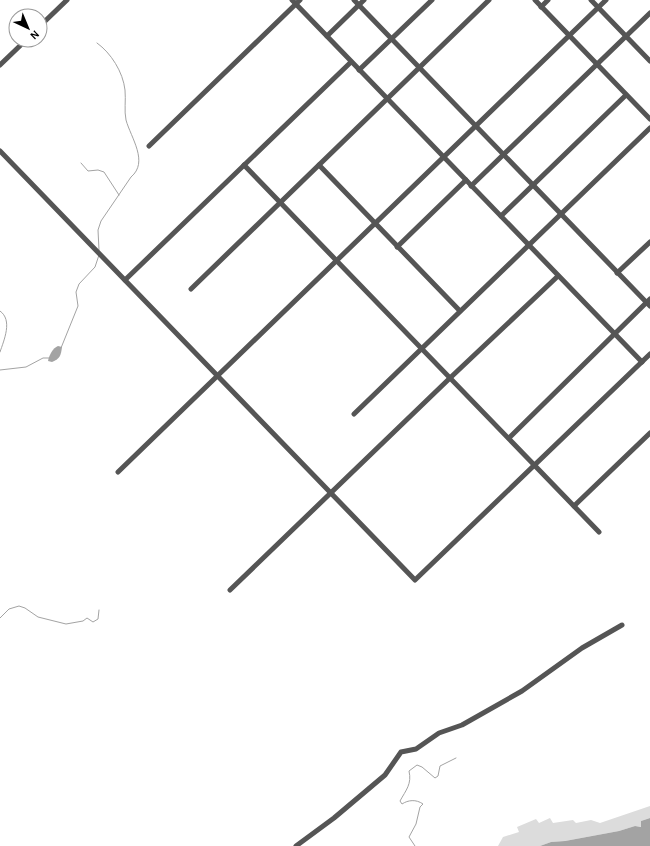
<svg xmlns="http://www.w3.org/2000/svg" width="650" height="846" font-family="'Alegreya Sans',sans-serif">
  <rect width="100%" height="100%" fill="#fff"/>
  <path fill="#dcdcdc" d="M650,806V818L641,821L642,827L635,826L619,831L565,841L551,842L540,846H498L503,837L519,832L517,827L536,819L539,823L550,818L553,823L573,820L576,823L591,820L600,823Z"/>
  <g fill="#a3a3a3">
    <path d="M58,346L62,347C61,355 60,359 52,362L48,361C49,355 53,348 58,346Z"/>
    <path d="M650,818V846H540L551,842L565,841L619,831L635,826L641,827V821Z"/>
  </g>
  <g fill="none" stroke-linecap="round" stroke-linejoin="round">
    <g stroke="#a3a3a3" stroke-width="1">
      <path d="M97,43C111,53 123,72 125,90C126,100 124,111 126,120C131,138 149,162 131,177L101,221L98,230L99,250"/>
      <path d="M81,163L88,171L98,170L104,172L119,195"/>
      <path d="M0,311C13,320 4,340 0,352"/>
      <path d="M61,348L78,306L76,292L79,284L95,267L99,255"/>
      <path d="M0,370L26,367L43,358H49"/>
      <path d="M0,618L9,609L19,606L25,608L38,617L66,624L83,621L87,618L93,622L98,619L99,610"/>
      <path d="M415,846L409,837L416,824L420,807L423,804C416,799 408,800 402,804L400,801C406,790 412,784 409,771L417,765L422,767L435,778L438,776L440,766L456,758"/>
    </g>
    <g stroke="#555" stroke-width="5">
      <path d="M292,0L642,362"/>
      <path d="M354,0L650,306"/>
      <path d="M535,0L650,119"/>
      <path d="M591,0L650,61"/>
      <path d="M541,7L548,0"/>
      <path d="M40,26L67,0"/>
      <path d="M327,36L364,0"/>
      <path d="M0,65L26,40"/>
      <path d="M359,70L432,0"/>
      <path d="M149,146L300,0"/>
      <path d="M0,151L415,580L650,354"/>
      <path d="M244,165L599,532"/>
      <path d="M319,165L460,311"/>
      <path d="M471,186L650,13"/>
      <path d="M501,216L626,95"/>
      <path d="M397,247L466,180"/>
      <path d="M617,273L650,242"/>
      <path d="M125,280L351,62"/>
      <path d="M191,289L489,0"/>
      <path d="M354,414L650,128"/>
      <path d="M509,438L650,299"/>
      <path d="M118,472L606,0"/>
      <path d="M574,506L650,433"/>
      <path d="M230,590L450,378L558,276"/>
      <path d="M296,846L334,818L385,775L401,752L416,749L439,733L462,725L522,691L582,648L622,625"/>
    </g>
  </g>
  <g transform="translate(28 28) rotate(136)"><circle r="19" fill="#ffffff" stroke="#999999"/>
  <path d="M0-3L7 15L0 10L-7 15Z" fill="#000000"/>
  <text y="-6" font-size="11" font-weight="bold" text-anchor="middle" fill="#000000">N</text>
  </g>
</svg>
